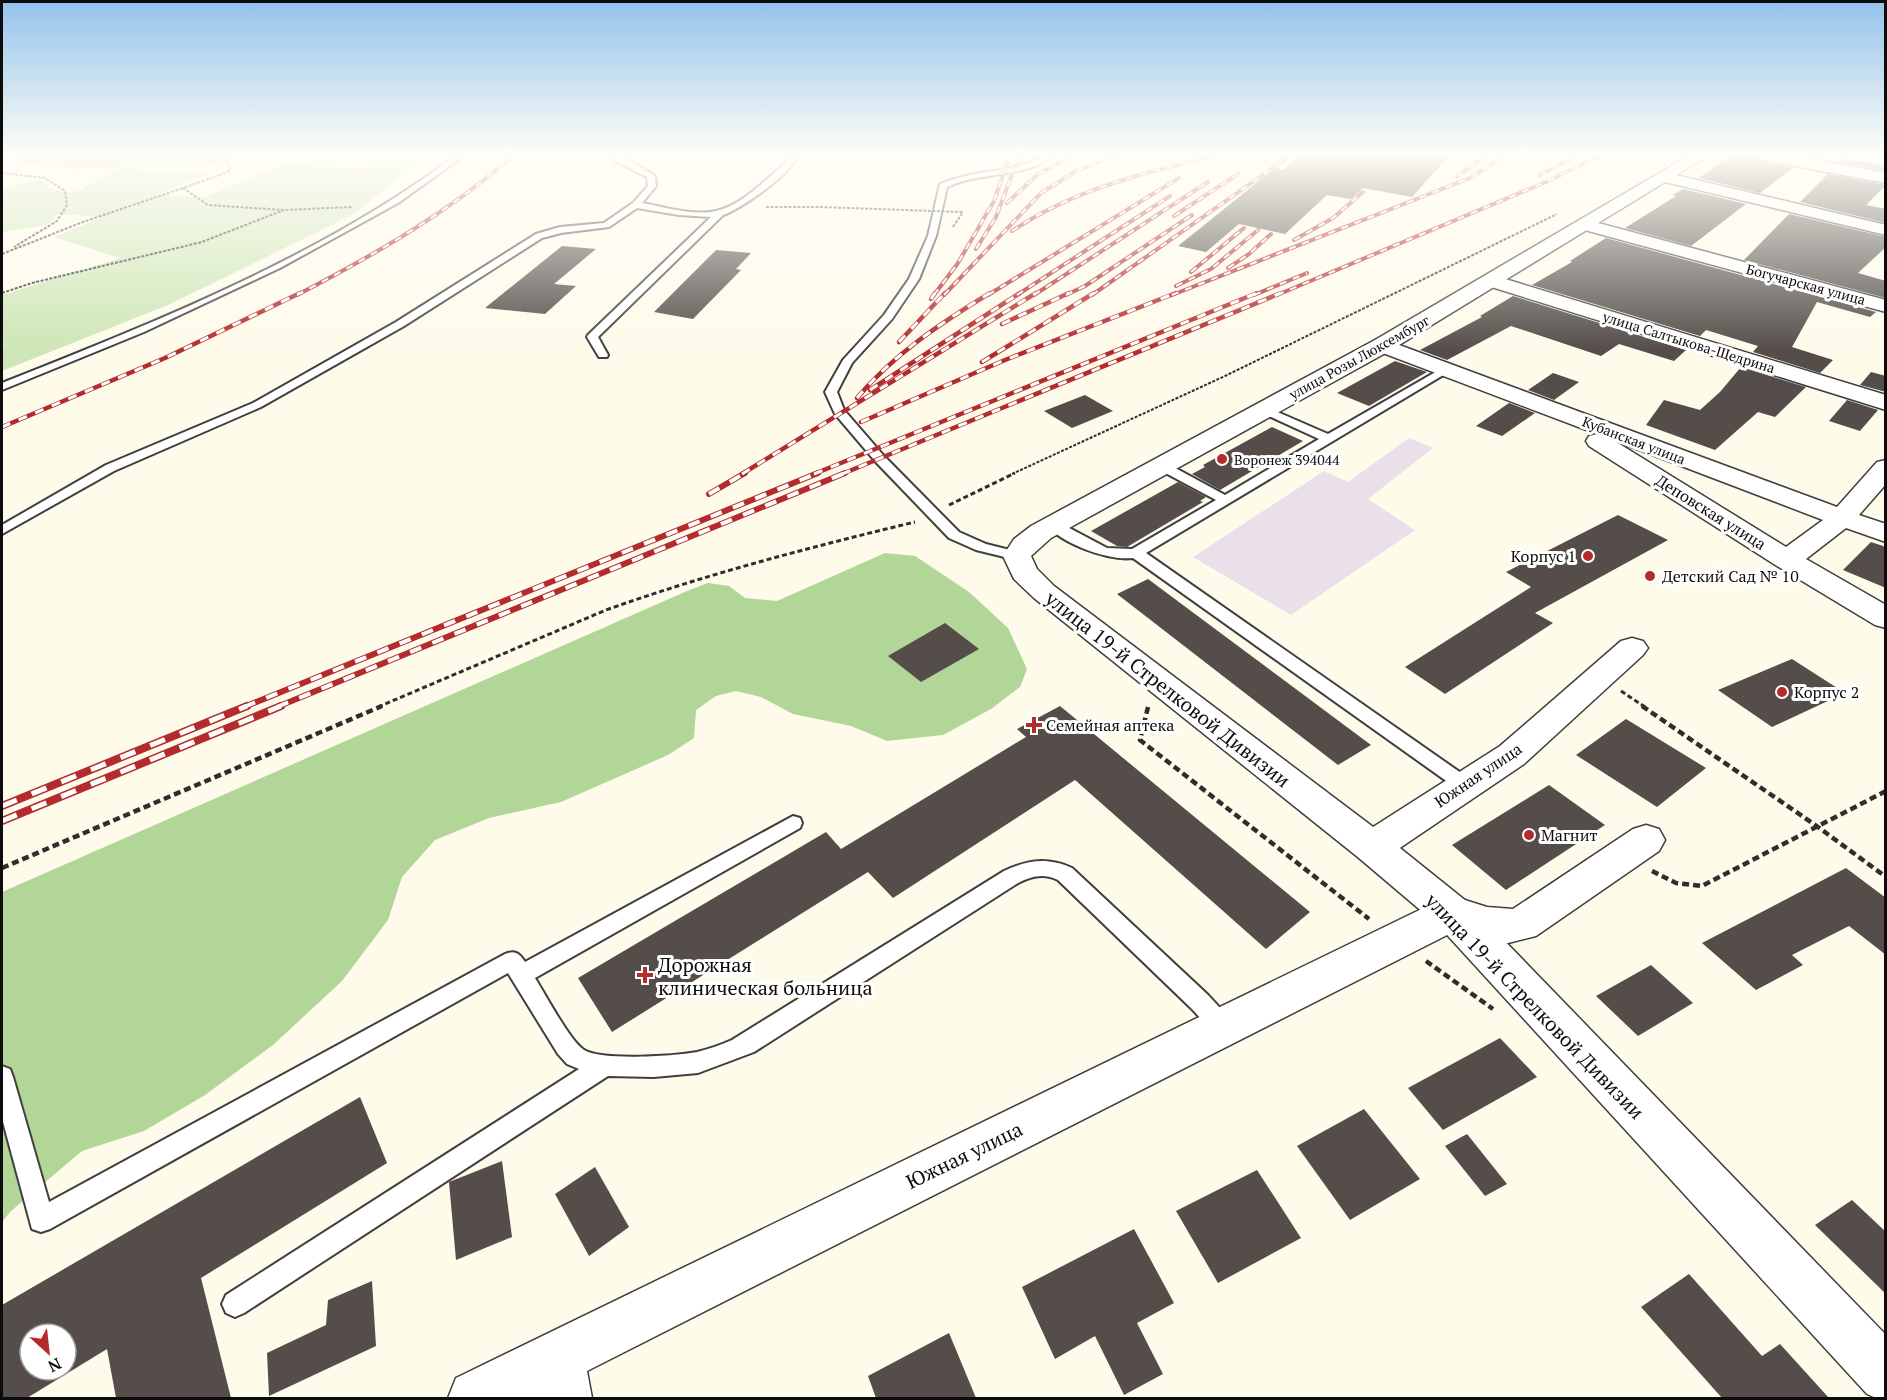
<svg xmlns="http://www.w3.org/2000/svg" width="1887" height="1400" font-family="'PT Serif',serif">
  <rect width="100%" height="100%" fill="#fefbeb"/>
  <path fill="#eae0ea" d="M1409,438L1433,448L1368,499L1415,530L1291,615L1193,557L1324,471L1348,482Z"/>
  <path fill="#cee6b7" d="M426,157L352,215L168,305L2,371V347L4,345L2,344V295L120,258L54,237L103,217L58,214L47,225L2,232V188L41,180L49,188L66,193L81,190L118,168L210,173L158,194L201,199L284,164L363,168L381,158Z"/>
  <g fill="#b1d697">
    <path d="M20,155H232L219,163L206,166L72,169L12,161L14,157Z"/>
    <path d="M885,553L915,556L969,592L1008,628L1027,669L1020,687L991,709L943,735L887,741L851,726L793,714L761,697L736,691L716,696L696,710L694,738L668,755L561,802L489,818L435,840L402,877L388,920L342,981L273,1045L205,1095L144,1131L82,1151L11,1211L2,1222V892L687,591L708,583L729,586L745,598L777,601Z"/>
  </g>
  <g fill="#544d49" fill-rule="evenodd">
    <path d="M1301,155L1313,157L1316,155H1450L1412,197L1363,188L1351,199L1327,195L1285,234L1239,224L1206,252L1178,246L1275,168L1283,170Z"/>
    <path d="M1731,155H1742L1793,168L1760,193L1699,178Z"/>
    <path d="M1844,158L1886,166V171L1840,162Z"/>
    <path d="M1828,174L1886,185L1866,205L1886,209V223L1800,202Z"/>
    <path d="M1683,189L1746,204L1691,246L1625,228L1676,196L1673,195Z"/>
    <path d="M1789,214L1886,237V247L1858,273L1886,281V298L1744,260Z"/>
    <path d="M1606,238L1876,312L1870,317L1817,302L1792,347L1833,360L1820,373L1753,352L1758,346L1706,330L1700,336L1532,285L1572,262L1570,261Z"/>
    <path d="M562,246L596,249L554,284L576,286L545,314L485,308Z"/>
    <path d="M716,250L751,253L736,269L741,270L693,319L654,312Z"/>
    <path d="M1513,296L1686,350L1674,361L1619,344L1601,356L1511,326L1447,360L1420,350L1482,317L1480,316Z"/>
    <path d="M1395,361L1427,372L1369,406L1337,393Z"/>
    <path d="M1741,367L1806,387L1775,417L1758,412L1715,450L1646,425L1664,400L1700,410L1720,392Z"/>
    <path d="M1871,372L1886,376V392L1860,385Z"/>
    <path d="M1553,373L1579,382L1554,400L1528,390Z"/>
    <path d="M1085,395L1113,411L1072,428L1044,411Z"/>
    <path d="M1847,400L1878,410L1860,431L1829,421Z"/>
    <path d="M1509,403L1535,413L1502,436L1476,426Z"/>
    <path d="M1272,427L1303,441L1220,490L1192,474L1205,467L1203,465Z"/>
    <path d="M1178,482L1206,497L1200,501L1203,502L1127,547L1117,546L1091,531Z"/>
    <path d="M1618,515L1668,540L1535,613L1553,623L1445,694L1405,667L1531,587L1506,572Z"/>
    <path d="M1871,542L1886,547V588L1843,570Z"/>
    <path d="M1148,579L1371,745L1338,765L1117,594Z"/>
    <path d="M945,623L979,649L921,682L888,656Z"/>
    <path d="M1792,659L1845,693L1772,727L1718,690Z"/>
    <path d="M1060,706L1310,912L1266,949L1075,780L893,898L868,872L612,1032L578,978L826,832L841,849L1026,737L1017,729Z"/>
    <path d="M1626,719L1706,768L1657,807L1576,755Z"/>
    <path d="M1549,785L1605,825L1506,890L1452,845Z"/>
    <path d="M1846,868L1886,898V955L1849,926L1792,955L1803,965L1756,990L1702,943Z"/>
    <path d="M1651,965L1693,1003L1638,1036L1596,996Z"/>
    <path d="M1500,1038L1537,1077L1443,1130L1408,1088Z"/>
    <path d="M360,1097L387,1163L201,1278L231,1398H116L107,1349L27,1398H2V1305ZM30,1334H66V1370H30Z"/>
    <path d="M1364,1109L1420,1179L1350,1220L1297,1146Z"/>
    <path d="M1467,1134L1507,1184L1485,1196L1445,1146Z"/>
    <path d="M502,1161L512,1237L456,1260L449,1182Z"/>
    <path d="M595,1167L629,1227L589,1256L555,1194Z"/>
    <path d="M1257,1170L1301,1238L1218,1283L1176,1211Z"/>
    <path d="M1852,1200L1886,1232V1294L1815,1225Z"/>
    <path d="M1134,1229L1174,1303L1137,1323L1163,1374L1124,1395L1095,1336L1055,1359L1022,1287Z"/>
    <path d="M1689,1274L1762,1356L1780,1344L1829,1398H1722L1641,1307Z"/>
    <path d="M372,1281L376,1346L269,1396L267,1353L326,1325L328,1300Z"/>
    <path d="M949,1333L976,1398H876L868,1376Z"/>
  </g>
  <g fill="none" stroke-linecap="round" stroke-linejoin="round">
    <g stroke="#3f3f3f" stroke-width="4">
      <g id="service">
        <path d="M456,155H465L398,203L280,268L144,332L2,390V383C153,323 325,255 456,155Z"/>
        <path d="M613,155H621L655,176L656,186L642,203C665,207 693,216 716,211C743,205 767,178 788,161L789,155H797C794,173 740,209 723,215L598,337L608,355L607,357H599L587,337L588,335L711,217L679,215L637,208L609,227L561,233L542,238L404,326L261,407L114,471L2,534V525L106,465L253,403L396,322L536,234L560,227L604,223L633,203L648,186L647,177L615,161Z"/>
        <path d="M1045,155H1055C1024,179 981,171 947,187L936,236L919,279L892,319L852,363L837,392L844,410L883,455L959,532L986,544L1022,553L1024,556L1017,560L976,550L949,538L875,461L835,414L825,392L843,360L884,315L909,279L928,236L940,184C974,169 1013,174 1045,155Z"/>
        <path d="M1446,366L1450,367V371L1146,553L1471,780L1474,785L1471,790L1465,792L1459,790L1133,558C1108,561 1063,544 1046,525L1053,521L1058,522L1107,548L1132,549L1216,500L1158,469L1156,466L1158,463H1166L1225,495L1319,439L1260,412V408H1268L1328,434Z"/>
        <path d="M793,816L800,818L802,823L800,828L535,978C545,994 570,1041 584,1050C602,1061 675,1056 697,1052C709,1049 721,1045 732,1040L1004,871C1028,860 1047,857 1072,868L1208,995L1231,1020L1234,1027L1231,1034L1223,1037L1215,1034L1192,1009L1058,880C1044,873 1032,876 1018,883L754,1052L698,1073L654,1077L608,1076L244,1313L235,1317L226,1313L222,1304L226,1295L579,1069L567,1064L558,1054L508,973L50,1229L41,1232L32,1229L2,1118V1066L10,1069L13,1077L49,1202L505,954C515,950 519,953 525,962Z"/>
      </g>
    </g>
    <g stroke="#3f3f3f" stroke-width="3">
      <g id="minor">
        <path d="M1757,155H1791L1886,173V183L1764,160Z"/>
        <path d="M1667,173L1886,225V235L1661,181L1659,178Z"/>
        <path d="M1587,220L1886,300V312L1581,229L1578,225L1581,221Z"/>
        <path d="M1492,275L1886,395V410L1485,285L1482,281L1485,277Z"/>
        <path d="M1383,339L1837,507L1877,462L1886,460V484L1859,515L1886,524V542L1846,528L1806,559L1886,605V628L1875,625L1777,566L1589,446L1586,441L1589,436L1597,434L1375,350L1372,345L1375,340ZM1613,440L1823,520L1786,547Z"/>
        <path d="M1632,638L1643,641L1648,648L1643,655L1524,764L1385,858L1372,862L1359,858L1353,847L1359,836L1500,746L1621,641Z"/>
        <path d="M1646,825L1659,829L1665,840L1659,851L1536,936L1504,944L1487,941L1455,931L587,1371L592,1398H448L456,1378L1438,901L1452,896L1487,907L1513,909L1633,829Z"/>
      </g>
    </g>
    <g stroke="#3f3f3f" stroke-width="3">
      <path id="tertiary" d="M1690,155H1709L1391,350L1051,538L1031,556L1037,569L1054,586L1385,836L1466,901L1886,1335V1398H1876L1867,1394L1438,925L1359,858L1034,598L1014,579L1003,556L1014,539L1031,526L1375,340Z"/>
    </g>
    <g stroke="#2e2e2e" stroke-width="2" stroke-dasharray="3 1.5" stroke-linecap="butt">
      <path d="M232,155L227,161L230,168L228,172L183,188L208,205L284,210L352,207"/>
      <path d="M2,157L5,155"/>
      <path d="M2,173L45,178L65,191L67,205L57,221L14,247"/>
      <path d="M766,207H820"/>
      <path d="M953,227L963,212"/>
      <path d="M2,254L83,222L183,188"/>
      <path d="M2,293L32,283L202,242L284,210"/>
      <path d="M1012,474L1225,376L1557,214"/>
    </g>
    <g stroke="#2e2e2e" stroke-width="3" stroke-dasharray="5 3" stroke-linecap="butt">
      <path d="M949,505L1015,473"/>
      <path d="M1621,691L1645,707"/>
      <path d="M378,707L606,610C707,574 811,547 915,522"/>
    </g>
    <g stroke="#2e2e2e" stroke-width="4.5" stroke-dasharray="7 4" stroke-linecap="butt">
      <path d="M1642,706L1818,827L1886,877"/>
      <path d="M1148,707L1140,740L1369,919"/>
      <path d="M2,868L382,706"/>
      <path d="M1652,871L1676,883L1702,886L1886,791"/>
      <path d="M1426,961L1493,1009"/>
    </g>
    <use href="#service" fill="#fff" fill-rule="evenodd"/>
    <use href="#minor" fill="#fff" fill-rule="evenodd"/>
    <use href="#tertiary" fill="#fff" fill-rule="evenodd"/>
    <g stroke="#b42b2d" stroke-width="4">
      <g id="rail-far3">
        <path d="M1540,175L1577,155"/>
        <path d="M1457,176L1487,155"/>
        <path d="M1007,203L1038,174L1075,155"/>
        <path d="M1174,216L1238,174"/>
        <path d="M1012,231C1074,189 1144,173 1216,155"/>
        <path d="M1294,240L1333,218L1363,192"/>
        <path d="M976,249L996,217L1014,169L1023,155"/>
        <path d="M1228,268L1249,254L1271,234"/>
        <path d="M1191,272L1244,228"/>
        <path d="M1176,286L1211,269L1258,230"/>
        <path d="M297,295C374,255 448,213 514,155"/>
        <path d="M934,295L958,263L994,201L1010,155"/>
        <path d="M944,295L1041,193L1076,171L1118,155"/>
        <path d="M988,295L1179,178"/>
        <path d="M1017,295L1170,196"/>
        <path d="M1034,295L1208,182"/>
        <path d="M1066,295L1085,286L1192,215"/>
        <path d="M1092,295L1291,155"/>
        <path d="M1172,295L1470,178L1506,155"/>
        <path d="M1254,295L1307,273"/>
        <path d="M1277,295L1546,182L1601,155"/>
      </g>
    </g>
    <g stroke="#b42b2d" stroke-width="4.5">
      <g id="rail-far2">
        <path d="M931,299L935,293"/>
        <path d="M1002,324L1069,293"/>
        <path d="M899,342L945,293"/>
        <path d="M982,362L1094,293"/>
        <path d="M870,390L1020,293"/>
        <path d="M857,398C894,354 941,323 990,293"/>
        <path d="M861,422L1005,360L1176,293"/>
        <path d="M2,427L165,358L300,293"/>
        <path d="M742,474L1036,293"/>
        <path d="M814,474L1257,293"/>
        <path d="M842,474L1281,293"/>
      </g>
    </g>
    <g stroke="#b42b2d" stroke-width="6">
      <g id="rail-far1">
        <path d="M709,494L745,473"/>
        <path d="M244,707L818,473"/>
        <path d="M277,707L845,473"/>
      </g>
    </g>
    <g stroke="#b42b2d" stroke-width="8">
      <g id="rail">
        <path d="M2,806L247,706"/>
        <path d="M2,821L281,706"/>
      </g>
    </g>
    <use href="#rail-far3" stroke="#fff" stroke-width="2" stroke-dasharray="7" stroke-linecap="butt"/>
    <use href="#rail-far2" stroke="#fff" stroke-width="3" stroke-dasharray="9" stroke-linecap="butt"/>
    <use href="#rail-far1" stroke="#fff" stroke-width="4" stroke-dasharray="12" stroke-linecap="butt"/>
    <use href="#rail" stroke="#fff" stroke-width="5" stroke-dasharray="16" stroke-linecap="butt"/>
    <path stroke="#2e2e2e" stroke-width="2" stroke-dasharray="3 1.5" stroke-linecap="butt" d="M820,207L963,212"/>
  </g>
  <linearGradient id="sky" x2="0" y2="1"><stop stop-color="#93c3ec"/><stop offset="0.44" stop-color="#fffdf6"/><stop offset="1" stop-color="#fffdf6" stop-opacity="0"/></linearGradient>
  <rect width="1887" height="351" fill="url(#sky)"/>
  <g fill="#b42b2d" stroke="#fff" stroke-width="2">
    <circle cx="1222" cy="459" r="6"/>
    <circle cx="1588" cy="556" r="6"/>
    <circle cx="1650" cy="576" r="6"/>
    <circle cx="1782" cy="692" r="6"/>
    <path d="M1031 716h6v6h6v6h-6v6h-6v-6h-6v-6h6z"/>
    <circle cx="1529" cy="835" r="6"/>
    <path d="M642 966h6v6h6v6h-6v6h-6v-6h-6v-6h6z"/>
  </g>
  <g text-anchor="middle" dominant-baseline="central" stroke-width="6" stroke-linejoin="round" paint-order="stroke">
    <g font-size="14" fill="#0c0c0c" stroke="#fff">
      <text transform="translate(1806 284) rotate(15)">Богучарская улица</text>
      <text transform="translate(1689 342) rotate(17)">улица Салтыкова-Щедрина</text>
      <text transform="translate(1359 357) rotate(-29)">улица Розы Люксембург</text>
      <text transform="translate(1634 440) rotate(21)">Кубанская улица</text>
    </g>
    <g font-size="14" fill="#0c0c0c" stroke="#fff" text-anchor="start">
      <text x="1234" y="459">Воронеж 394044</text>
    </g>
    <g font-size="16" fill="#0c0c0c" stroke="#fff">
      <text transform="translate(1711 512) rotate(32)">Деповская улица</text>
      <text transform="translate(1478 775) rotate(-34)">Южная улица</text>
    </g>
    <g font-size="16" fill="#0c0c0c" stroke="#fff" text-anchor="start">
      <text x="1576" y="556" text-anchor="end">Корпус 1</text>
      <text x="1662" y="576">Детский Сад № 10</text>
      <text x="1794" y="692">Корпус 2</text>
      <text x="1046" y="725">Семейная аптека</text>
      <text x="1541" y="835">Магнит</text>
    </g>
    <g font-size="20" fill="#0c0c0c" stroke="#fff">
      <text transform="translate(1168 689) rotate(38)">улица 19-й Стрелковой Дивизии</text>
      <text transform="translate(1535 1006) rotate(46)">улица 19-й Стрелковой Дивизии</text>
      <text transform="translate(964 1155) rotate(-26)">Южная улица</text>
    </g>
    <g font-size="20" fill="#0c0c0c" stroke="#fff" text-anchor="start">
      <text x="658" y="964">Дорожная<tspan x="658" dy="23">клиническая больница</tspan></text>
    </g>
  </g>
  <rect width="1887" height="1400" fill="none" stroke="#0c0c0c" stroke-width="6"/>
  <g transform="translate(48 1352) rotate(153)"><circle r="28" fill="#ffffff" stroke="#9e9e9e" stroke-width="1.5"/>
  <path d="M0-4.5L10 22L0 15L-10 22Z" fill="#b42b2d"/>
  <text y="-9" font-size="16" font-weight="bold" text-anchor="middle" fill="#0c0c0c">N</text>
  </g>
</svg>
